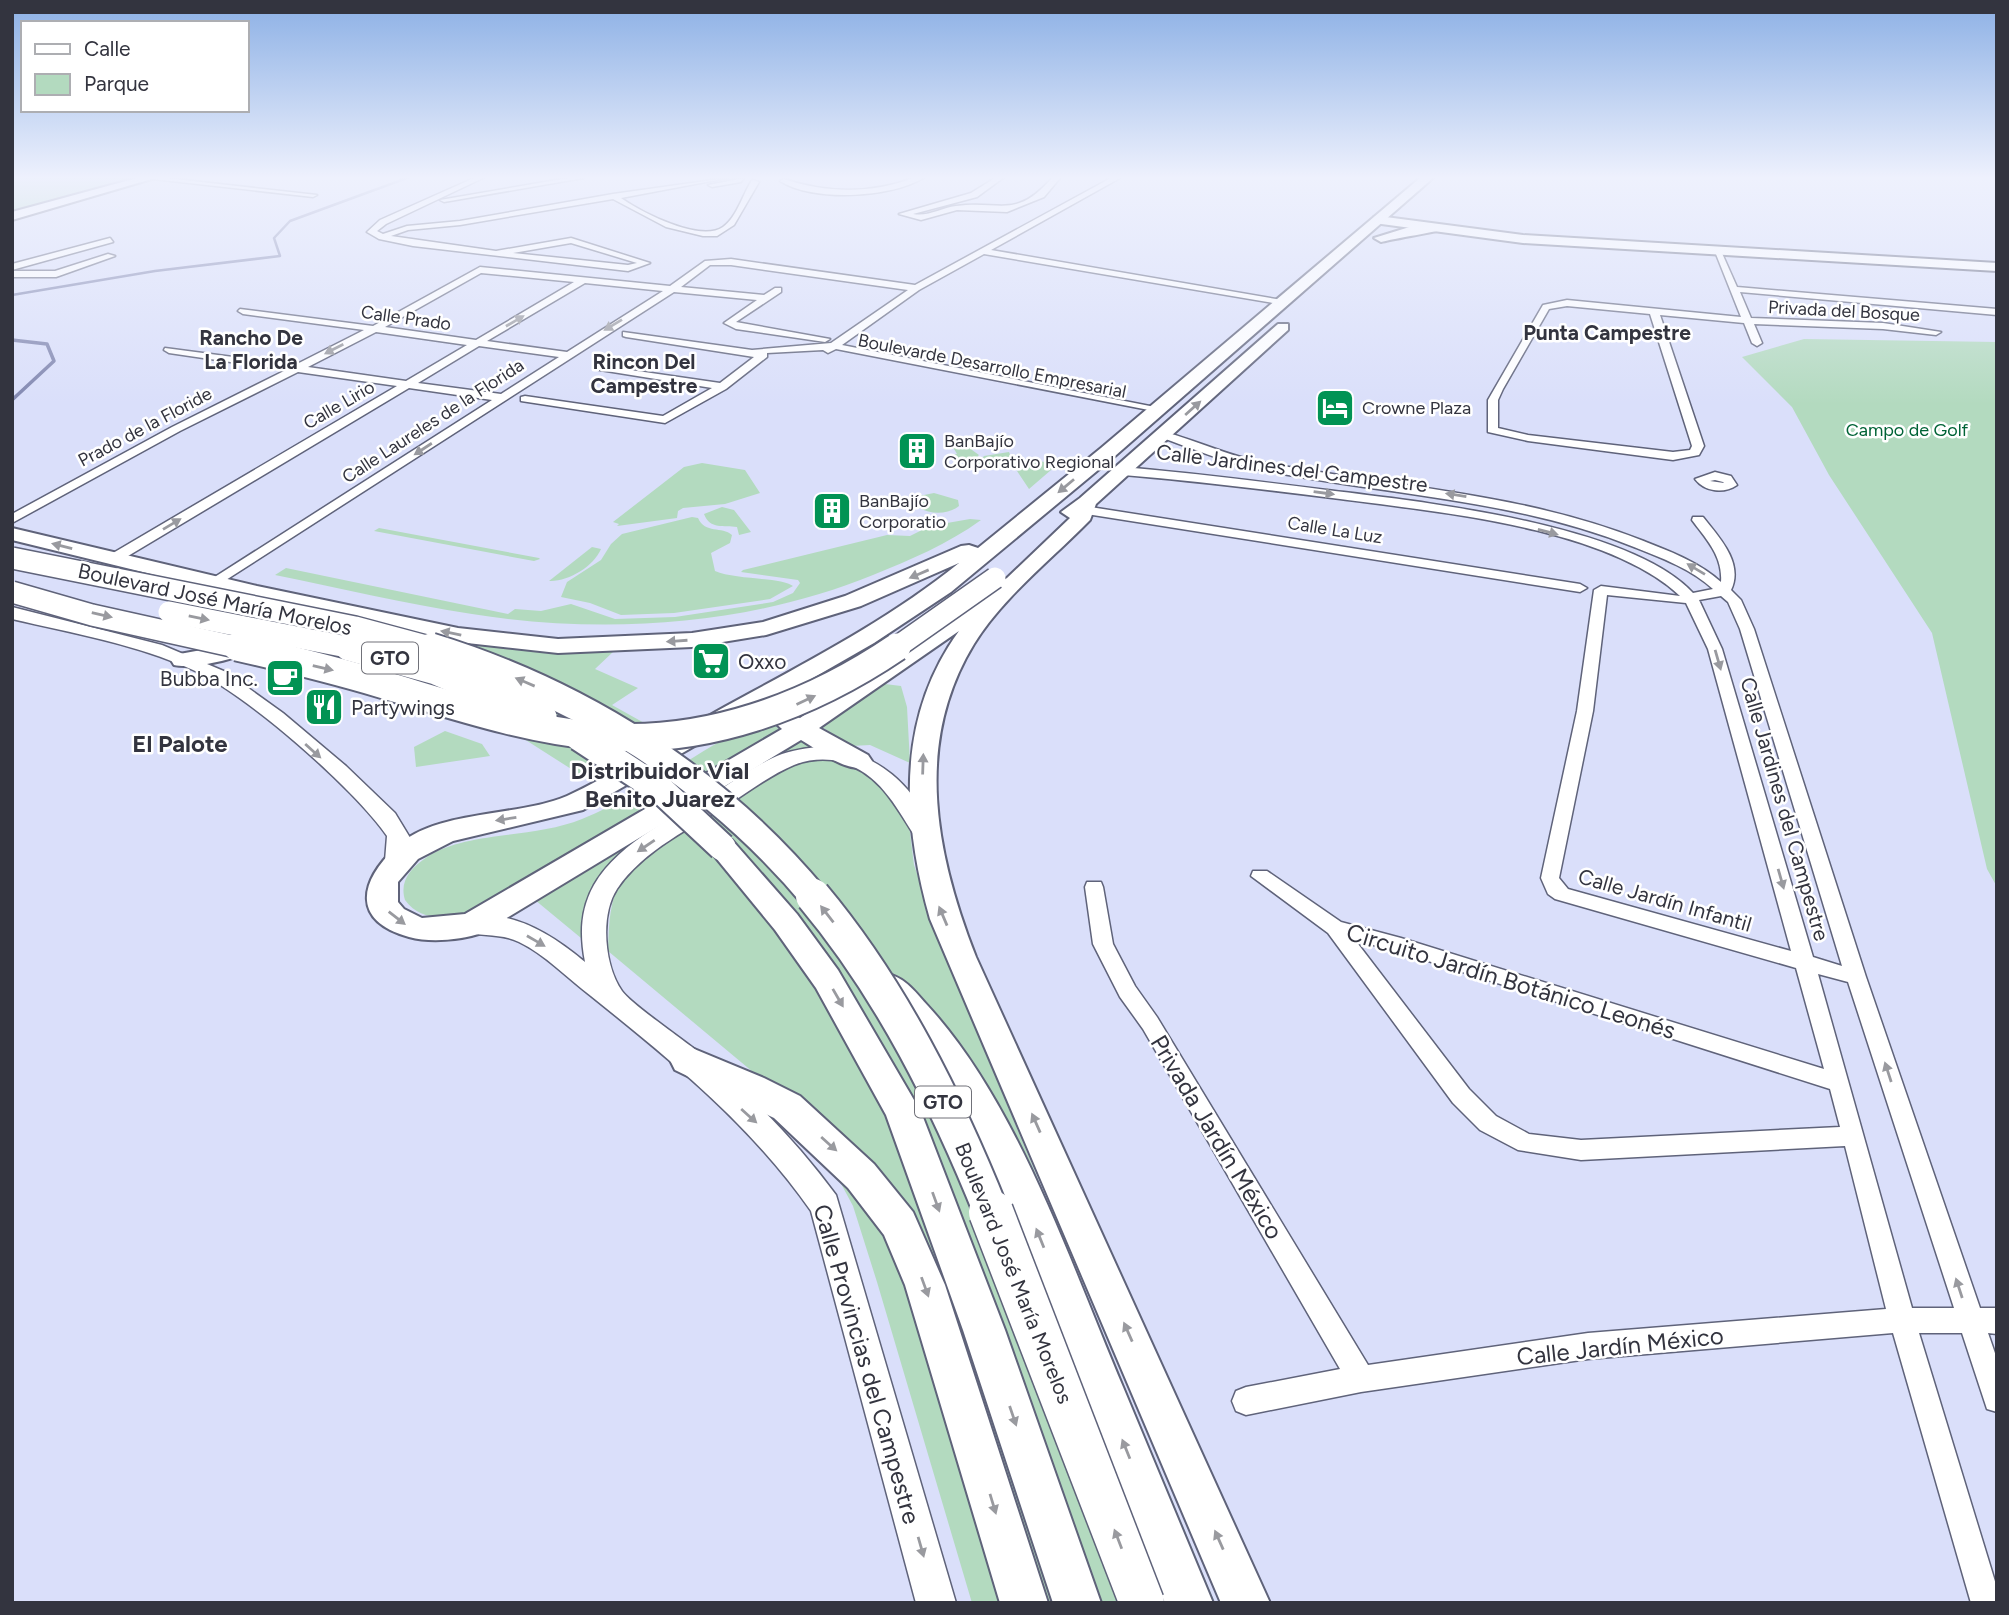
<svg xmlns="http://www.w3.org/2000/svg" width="2009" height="1615" font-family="Figtree,sans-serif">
  <rect width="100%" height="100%" fill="#dadffa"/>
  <g fill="#b3dabf">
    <path d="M12,178H134L12,211Z"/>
    <path d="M1804,339L1997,342V887L1987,869L1932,633L1829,475L1792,407L1742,357Z"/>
    <path d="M950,440L972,444V450L979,455L970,464L951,455L957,454L954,449L946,448Z"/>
    <path d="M1009,452L1011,457L1058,464L1029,489L1017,471L1021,469L1019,467L976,465L984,456Z"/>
    <path d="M702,463L745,470L760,493L725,504L683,508L678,511L677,518L617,526L619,524L613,522L684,467Z"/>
    <path d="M934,493L958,500L959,506C947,516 923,515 912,502L919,496Z"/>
    <path d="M722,507L734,510L751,532L739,535L737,527C724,525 710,530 704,514Z"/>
    <path d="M692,517L698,518C705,534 722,526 732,535L730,543L711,553L715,571C735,580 782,577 793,586L770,599L674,613L621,615L590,603L561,597L567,582L601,560L611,544L622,534Z"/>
    <path d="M970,519L981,520C948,544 910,560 873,575C748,626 604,635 472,614C406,604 340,588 275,575L286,568L508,614L515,609L541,611L571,604L615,619L675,617L773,602L793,593L800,583L798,580L741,572L743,570L887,535L910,536L930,526Z"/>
    <path d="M379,528L539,558L540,559L534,561L374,531Z"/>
    <path d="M592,547L601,549C594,566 568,582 549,581Z"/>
    <path d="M295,622L381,623L464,643L552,654L614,651L595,669L638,688L612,705L655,729L579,774L510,730L283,666L273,670L235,662L285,635Z"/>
    <path d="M885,684L901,686L907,707L910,763L870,745L851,746L819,725Z"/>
    <path d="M765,718L783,732L471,913C446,917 422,923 405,900C399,881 411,868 427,857C467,831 533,839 582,819C646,793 701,747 765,718Z"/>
    <path d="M445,731L482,744L490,756L416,767L414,747Z"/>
    <path d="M796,739L811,747L801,749L634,847L583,919L581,938L535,900Z"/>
    <path d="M835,757L881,783L908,816L914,865L948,963L1215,1603H972L877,1282L853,1206L838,1178L857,1159L608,951C609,924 609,899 624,874C638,850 768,773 798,762C809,758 823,758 835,757Z"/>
  </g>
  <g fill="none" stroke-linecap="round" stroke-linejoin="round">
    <path stroke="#8187b0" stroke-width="2.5" d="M12,295L155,271L280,256L274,238L290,221L407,178"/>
    <path stroke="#8187b0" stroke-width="3.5" d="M12,340L47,344L54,361L12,400"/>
    <g stroke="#5f637a" stroke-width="3">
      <g id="minor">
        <path d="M144,178H166L317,195L313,197Z"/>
        <path d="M474,178H483L386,224L377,231L383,234L407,226L460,221L613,194L727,178L621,198C641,212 700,243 723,227C737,217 743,194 752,180L759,182L734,225L717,236H703L666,227L613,199L460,225L408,230L391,236L496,251L571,238L650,263L628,271L413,246L379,239L367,232L380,220ZM571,243L637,263L628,265L513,253Z"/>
        <path d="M568,178H583L444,202L440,200Z"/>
        <path d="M744,178L741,182L712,187L708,185Z"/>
        <path d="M913,178H923C891,198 812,202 780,181L784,179C826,193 871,194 913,178Z"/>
        <path d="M995,178H1003L977,197L913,214C928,217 941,208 956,206C1001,200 1015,220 1052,178H1060L1044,197L1007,212L957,210L921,220L899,214L971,193Z"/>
        <path d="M1111,178H1120L991,250L1282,300L1285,301V305L984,254L919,290L842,345L1155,407L1161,410L1159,412L836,349L828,353L823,350L767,353V357L726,389L665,423L521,401V397L525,396L663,416L712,388L600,370L596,369V365L720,383L754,357L626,337L623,336V332L752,350L831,343L908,290L731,265H710L681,287L764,295L775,288H781V292L736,322L830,339L825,342L736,329L724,323L757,300L674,292L215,587L208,583L210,580L492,400L409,388L118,562H108V556L397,386L298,372L180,431L12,523V514L172,427L286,370L169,353L164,350L165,348L295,365L364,330L243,314L238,311L240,309L373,326L480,267L670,286L705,261L731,259L915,285ZM481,273L574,282L476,340L385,327ZM585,283L663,291L567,352L487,341ZM376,332L467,345L406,381L308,367ZM479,346L559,357L501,394L418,383Z"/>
        <path d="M110,238L113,242L12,270V264Z"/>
        <path d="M1714,249L1721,251L1737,287L1997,309V315L1740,292L1751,318L1883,323L1941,332L1936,335L1883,329L1754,324L1762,343L1757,346L1752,343L1744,323L1660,315L1704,446L1699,455L1673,460L1528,441L1488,432V400L1543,305L1567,300L1741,317ZM1567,306L1650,314L1692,446L1690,450L1673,452L1528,435L1498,428V400L1503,389L1549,309Z"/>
        <path d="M108,254L115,256L56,277H12V271H55Z"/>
        <path d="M1164,432C1196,440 1228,456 1261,462C1388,486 1519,492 1641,540C1669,551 1699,562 1721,582C1723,556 1706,539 1692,520L1693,517H1703C1719,537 1744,563 1731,590L1741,600L1754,629L1866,977L1980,1308H1997V1334L1988,1333L1997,1359V1412L1987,1409L1962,1333H1919L1997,1588V1603H1971L1893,1333L1588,1359L1361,1392L1246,1415L1236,1411L1232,1401L1236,1391L1246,1387L1340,1369L1143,1029L1120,997L1093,944L1085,887L1087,882H1101L1103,887L1113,944L1135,986L1157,1017L1368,1365L1588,1333L1886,1309L1845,1146L1581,1160L1518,1150L1480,1130L1453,1103L1328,933L1251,876L1253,871H1267L1341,922L1401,938L1824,1069L1796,968L1555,899L1548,894L1541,878L1577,711L1594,590L1601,586L1680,596C1606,527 1438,512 1340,499C1268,490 1196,481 1123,475L1117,471L1123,467C1194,473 1264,482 1335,491C1425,502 1631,525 1693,593L1713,589C1691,569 1662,558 1634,547C1512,498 1383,495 1256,469C1224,462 1191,448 1160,437V433ZM1607,595L1686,603L1708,649L1791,951L1568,889L1559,878L1593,711ZM1721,596L1728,602L1740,629L1842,966L1813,957L1722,649L1699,600ZM1355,940L1400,952L1830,1089L1840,1127L1581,1140L1529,1134L1496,1116L1469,1089ZM1818,974L1848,982L1954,1308H1912Z"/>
        <path d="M1715,472L1731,476L1737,485C1724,494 1705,492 1695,479ZM1715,480L1723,482L1724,483L1710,481Z"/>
        <path d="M1084,506L1580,584L1587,588L1580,592L1080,513L1078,510Z"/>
      </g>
    </g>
    <g stroke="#5f637a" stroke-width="3">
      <g id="tertiary">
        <path d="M12,607L162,645L226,672L283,713L346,766L395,813L412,841L405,867H389L385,861L387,836C354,788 245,693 193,670C136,644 72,633 12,619Z"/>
        <path d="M829,746C881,757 910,783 934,830L930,835H914C895,805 879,773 841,762C827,758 809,759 794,765C772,774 751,790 731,803C693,827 643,850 617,889C600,915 604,965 622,991C631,1004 684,1040 701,1054C752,1096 797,1142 836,1195L956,1603H916L811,1211C751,1125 672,1061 591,996C567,978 546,955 519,942C501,933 481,937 462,931L458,925L462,919C507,905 553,935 585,962C580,935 580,910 594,885C620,840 679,815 721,789C740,777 761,762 782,754C798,749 813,747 829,746Z"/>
      </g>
    </g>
    <g stroke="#5f637a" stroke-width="4">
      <path id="secondary" d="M1378,216L1523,235L1997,263V271L1523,243L1374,223V217Z"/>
    </g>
    <g stroke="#5f637a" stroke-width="4">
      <g id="primary">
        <path d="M137,178H155L12,220V212Z"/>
        <path d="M1420,178H1433L1115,456L951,592L874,643L583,810L453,841L418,859L398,882V902L404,909L422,918L465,914L782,729L773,721L777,716L786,713L800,718L1007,578L1070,518L1061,512L1080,498L1278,324H1288V330L1096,504L1090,520C1052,559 1002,598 974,644C913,744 936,855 976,957L1270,1603H1221L930,919C902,820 896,718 959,631L819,728L868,755L872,761L868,767C846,773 820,751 801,740L482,933C460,940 431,943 409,937C351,921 359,882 396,847C436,809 519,817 567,796C619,772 669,738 719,710C801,665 886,622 959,563L861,606L766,635L692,647L558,653L458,642L257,600L12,540V528L257,586L458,628L558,639L692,633L763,622L845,596L961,546L969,545L978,548L1101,448Z"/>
        <path d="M1416,225H1438L1444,229C1441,231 1392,239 1381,242L1374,238Z"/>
        <path d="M254,633L262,635L266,640C254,657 194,670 174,665L171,660L174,655L218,647Z"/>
        <path d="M722,837L732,840L797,914L838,970L921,1112L1005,1330L1101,1603H1053L963,1330L886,1115L816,988L775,930L707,847L712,840Z"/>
        <path d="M892,975C908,981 916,993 928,1006C1018,1104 1071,1265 1123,1387C1153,1459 1183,1531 1213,1603H1165L981,1147L938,1070L876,988L880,979Z"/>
        <path d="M687,1046L764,1078L800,1096L874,1164L913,1212L945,1285L1048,1603H1000L905,1285L884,1235L848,1188L774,1118L675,1070L670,1060L675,1050Z"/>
      </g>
    </g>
    <use href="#minor" fill="#fff" fill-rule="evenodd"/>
    <use href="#tertiary" fill="#fff" fill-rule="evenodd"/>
    <use href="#secondary" fill="#fff" fill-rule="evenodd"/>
    <use href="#primary" fill="#fff" fill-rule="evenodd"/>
    <g stroke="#5f637a" stroke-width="24" stroke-linecap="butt">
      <g id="primary-bridge-far3">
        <path d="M12,558L355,627L437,649"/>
        <path d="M12,592L92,615L245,649"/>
        <path d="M169,612L357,649"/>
        <path d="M894,649L995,578"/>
      </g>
    </g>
    <g stroke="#5f637a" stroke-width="31" stroke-linecap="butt">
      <g id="primary-bridge-far2">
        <path d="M237,647C285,658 334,670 381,684C453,705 523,729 597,736C704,746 810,706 897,647"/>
        <path d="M349,647L436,671L543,717"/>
        <path d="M431,647C581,693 715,778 815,898"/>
        <path d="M579,737L663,792L722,847"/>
      </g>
    </g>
    <g stroke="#5f637a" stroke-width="38" stroke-linecap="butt">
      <path id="primary-bridge-far1" d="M813,896C891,989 947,1102 992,1214"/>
    </g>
    <g stroke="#5f637a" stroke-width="47" stroke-linecap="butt">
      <path id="primary-bridge" d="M991,1212L1142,1603"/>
    </g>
    <use href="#primary-bridge-far3" stroke="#fff" stroke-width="21"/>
    <use href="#primary-bridge-far2" stroke="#fff" stroke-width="27"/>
    <use href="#primary-bridge-far1" stroke="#fff" stroke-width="34"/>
    <use href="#primary-bridge" stroke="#fff" stroke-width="44"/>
  </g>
  <defs><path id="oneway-solid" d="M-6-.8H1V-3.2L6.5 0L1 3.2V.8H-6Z" transform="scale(1.75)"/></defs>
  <g fill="#999a9f">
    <use href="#oneway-solid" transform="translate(515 321) rotate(-30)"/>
    <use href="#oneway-solid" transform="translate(613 325) rotate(149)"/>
    <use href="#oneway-solid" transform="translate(334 349) rotate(153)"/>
    <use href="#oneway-solid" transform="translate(1193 408) rotate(-42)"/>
    <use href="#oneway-solid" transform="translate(423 449) rotate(147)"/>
    <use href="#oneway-solid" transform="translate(1066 486) rotate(140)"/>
    <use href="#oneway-solid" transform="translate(1324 493) rotate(8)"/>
    <use href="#oneway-solid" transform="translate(1456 495) rotate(-171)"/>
    <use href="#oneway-solid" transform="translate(172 524) rotate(-31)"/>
    <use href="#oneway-solid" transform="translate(1548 532) rotate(15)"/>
    <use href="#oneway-solid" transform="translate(62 546) rotate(-166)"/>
    <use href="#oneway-solid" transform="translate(1696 569) rotate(-149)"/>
    <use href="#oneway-solid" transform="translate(919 574) rotate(157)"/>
    <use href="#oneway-solid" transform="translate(102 615) rotate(13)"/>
    <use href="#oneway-solid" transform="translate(199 618) rotate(12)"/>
    <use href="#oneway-solid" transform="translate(451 633) rotate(-168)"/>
    <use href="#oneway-solid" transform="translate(677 641) rotate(176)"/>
    <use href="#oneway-solid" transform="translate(1718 660) rotate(74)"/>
    <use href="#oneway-solid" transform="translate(323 668) rotate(13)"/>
    <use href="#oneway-solid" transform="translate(525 682) rotate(-157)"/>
    <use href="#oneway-solid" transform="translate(806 700) rotate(-25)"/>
    <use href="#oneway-solid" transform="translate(313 751) rotate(42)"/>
    <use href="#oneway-solid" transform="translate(923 764) rotate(-88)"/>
    <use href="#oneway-solid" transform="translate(506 819) rotate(171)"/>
    <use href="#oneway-solid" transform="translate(646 846) rotate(146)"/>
    <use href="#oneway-solid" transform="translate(1781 879) rotate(74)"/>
    <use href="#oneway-solid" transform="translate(827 914) rotate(-128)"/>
    <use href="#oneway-solid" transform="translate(943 916) rotate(-113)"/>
    <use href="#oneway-solid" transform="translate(397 918) rotate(38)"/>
    <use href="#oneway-solid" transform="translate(536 941) rotate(30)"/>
    <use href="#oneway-solid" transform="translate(838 998) rotate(60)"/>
    <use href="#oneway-solid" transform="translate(1888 1072) rotate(-108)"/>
    <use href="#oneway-solid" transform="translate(749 1116) rotate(42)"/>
    <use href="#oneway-solid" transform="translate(1036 1123) rotate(-114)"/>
    <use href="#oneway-solid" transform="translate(829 1144) rotate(42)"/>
    <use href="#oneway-solid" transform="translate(936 1202) rotate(70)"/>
    <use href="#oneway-solid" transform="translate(1040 1238) rotate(-112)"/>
    <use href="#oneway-solid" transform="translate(925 1287) rotate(70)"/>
    <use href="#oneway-solid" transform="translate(1959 1288) rotate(-108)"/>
    <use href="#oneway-solid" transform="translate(1128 1332) rotate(-114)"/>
    <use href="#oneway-solid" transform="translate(1013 1416) rotate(71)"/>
    <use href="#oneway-solid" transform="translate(1126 1449) rotate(-112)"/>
    <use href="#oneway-solid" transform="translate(993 1504) rotate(73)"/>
    <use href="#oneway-solid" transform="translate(1118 1539) rotate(-111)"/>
    <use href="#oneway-solid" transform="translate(1219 1540) rotate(-114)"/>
    <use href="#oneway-solid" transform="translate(921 1547) rotate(74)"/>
  </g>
  <linearGradient id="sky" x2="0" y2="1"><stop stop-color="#8cb0e5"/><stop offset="0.44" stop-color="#eef1fd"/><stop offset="1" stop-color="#eef1fd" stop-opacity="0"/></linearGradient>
  <rect width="2009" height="404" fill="url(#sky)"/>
  <defs>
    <g id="hotel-square" transform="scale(2.0125)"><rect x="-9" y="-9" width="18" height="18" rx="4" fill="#019354" stroke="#fff"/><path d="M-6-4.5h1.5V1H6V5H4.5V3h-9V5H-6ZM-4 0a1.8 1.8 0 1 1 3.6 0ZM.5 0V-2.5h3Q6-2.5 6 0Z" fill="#fff"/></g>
    <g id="building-square" transform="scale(2.0125)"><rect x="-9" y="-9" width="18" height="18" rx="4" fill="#019354" stroke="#fff"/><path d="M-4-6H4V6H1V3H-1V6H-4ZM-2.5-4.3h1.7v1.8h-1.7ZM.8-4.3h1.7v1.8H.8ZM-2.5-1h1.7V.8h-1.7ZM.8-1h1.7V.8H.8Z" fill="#fff"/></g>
    <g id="supermarket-square" transform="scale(2.0125)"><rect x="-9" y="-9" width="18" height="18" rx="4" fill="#019354" stroke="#fff"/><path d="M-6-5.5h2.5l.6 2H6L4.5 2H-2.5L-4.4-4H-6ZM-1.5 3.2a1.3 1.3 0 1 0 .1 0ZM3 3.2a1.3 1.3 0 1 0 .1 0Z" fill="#fff"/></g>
    <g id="cafe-square" transform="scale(2.0125)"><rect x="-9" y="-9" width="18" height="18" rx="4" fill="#019354" stroke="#fff"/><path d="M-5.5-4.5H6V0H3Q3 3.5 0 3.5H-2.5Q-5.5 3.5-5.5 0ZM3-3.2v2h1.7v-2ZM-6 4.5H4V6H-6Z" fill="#fff"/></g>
    <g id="restaurant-square" transform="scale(2.0125)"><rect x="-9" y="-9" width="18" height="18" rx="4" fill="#019354" stroke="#fff"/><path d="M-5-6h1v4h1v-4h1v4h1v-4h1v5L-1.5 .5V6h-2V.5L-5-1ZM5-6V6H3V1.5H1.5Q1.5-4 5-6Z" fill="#fff"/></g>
  </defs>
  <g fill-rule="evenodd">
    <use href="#hotel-square" x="1335" y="408"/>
    <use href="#building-square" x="917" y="451"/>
    <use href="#building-square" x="832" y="511"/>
    <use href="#supermarket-square" x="711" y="661"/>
    <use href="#cafe-square" x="285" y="678"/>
    <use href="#restaurant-square" x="324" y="707"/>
  </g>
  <g text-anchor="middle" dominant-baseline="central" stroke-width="5" stroke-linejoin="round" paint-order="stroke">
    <g font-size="18" fill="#33343f" stroke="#fff">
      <text transform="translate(1844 311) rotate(3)">Privada del Bosque</text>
      <text transform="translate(406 318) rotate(8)">Calle Prado</text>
      <text transform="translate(992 366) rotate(11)">Boulevarde Desarrollo Empresarial</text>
      <text transform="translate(339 405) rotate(-30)">Calle Lirio</text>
      <text transform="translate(433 421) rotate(-33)">Calle Laureles de la Florida</text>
      <text transform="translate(145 427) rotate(-28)">Prado de la Floride</text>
      <text transform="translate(1335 530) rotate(9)">Calle La Luz</text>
    </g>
    <g font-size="18" fill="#33343f" stroke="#fff" text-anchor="start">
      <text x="1362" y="408">Crowne Plaza</text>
      <text x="944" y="441">BanBajío<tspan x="944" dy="21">Corporativo Regional</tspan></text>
      <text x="859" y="501">BanBajío<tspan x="859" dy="21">Corporatio</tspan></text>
    </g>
    <g font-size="18" fill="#006336" stroke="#fff">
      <text x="1907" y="430">Campo de Golf</text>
    </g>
    <g fill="#fff" stroke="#707179" stroke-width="2">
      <rect x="362" y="642.5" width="56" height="31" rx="5"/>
      <rect x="915" y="1086.5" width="56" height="31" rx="5"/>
    </g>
    <g font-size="19" font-weight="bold" fill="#33343f">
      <text x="390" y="658">GTO</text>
      <text x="943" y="1102">GTO</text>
    </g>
    <g font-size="21" font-weight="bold" fill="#33343f" stroke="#fff">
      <text x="1607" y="332">Punta Campestre</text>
      <text x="251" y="337">Rancho De<tspan x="251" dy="24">La Florida</tspan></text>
      <text x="644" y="361">Rincon Del<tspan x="644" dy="24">Campestre</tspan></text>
    </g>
    <g font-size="21" fill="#33343f" stroke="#fff">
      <text transform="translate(1292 468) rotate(7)">Calle Jardines del Campestre</text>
      <text transform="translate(215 599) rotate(12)">Boulevard José María Morelos</text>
      <text transform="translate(1785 809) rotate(74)">Calle Jardines del Campestre</text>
      <text transform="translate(1665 900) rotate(16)">Calle Jardín Infantil</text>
      <text transform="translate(1014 1273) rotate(68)">Boulevard José María Morelos</text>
    </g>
    <g font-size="21" fill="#33343f" stroke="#fff" text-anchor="start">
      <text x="738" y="661">Oxxo</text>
      <text x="258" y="678" text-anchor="end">Bubba Inc.</text>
      <text x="351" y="707">Partywings</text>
    </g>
    <g font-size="24" font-weight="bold" fill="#33343f" stroke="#fff">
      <text x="180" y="743">El Palote</text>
      <text x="660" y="770">Distribuidor Vial<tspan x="660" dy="28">Benito Juarez</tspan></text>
    </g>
    <g font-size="24" fill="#33343f" stroke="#fff">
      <text transform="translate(1511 981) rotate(17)">Circuito Jardín Botánico Leonés</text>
      <text transform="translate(1217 1137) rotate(59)">Privada Jardín México</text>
      <text transform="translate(1620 1346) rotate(-6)">Calle Jardín México</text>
      <text transform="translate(867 1364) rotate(74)">Calle Provincias del Campestre</text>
    </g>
  </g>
  <rect width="2009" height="1615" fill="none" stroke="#33343f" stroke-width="28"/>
  <rect x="21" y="21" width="228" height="91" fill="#ffffff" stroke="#adaeb2" stroke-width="2"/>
  <rect x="35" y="44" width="35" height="10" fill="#ffffff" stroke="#adaeb2" stroke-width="2"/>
  <text x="84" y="56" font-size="21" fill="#33343f">Calle</text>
  <rect x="35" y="74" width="35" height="21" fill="#b3dabf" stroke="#adaeb2" stroke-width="2"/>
  <text x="84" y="91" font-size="21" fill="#33343f">Parque</text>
</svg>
